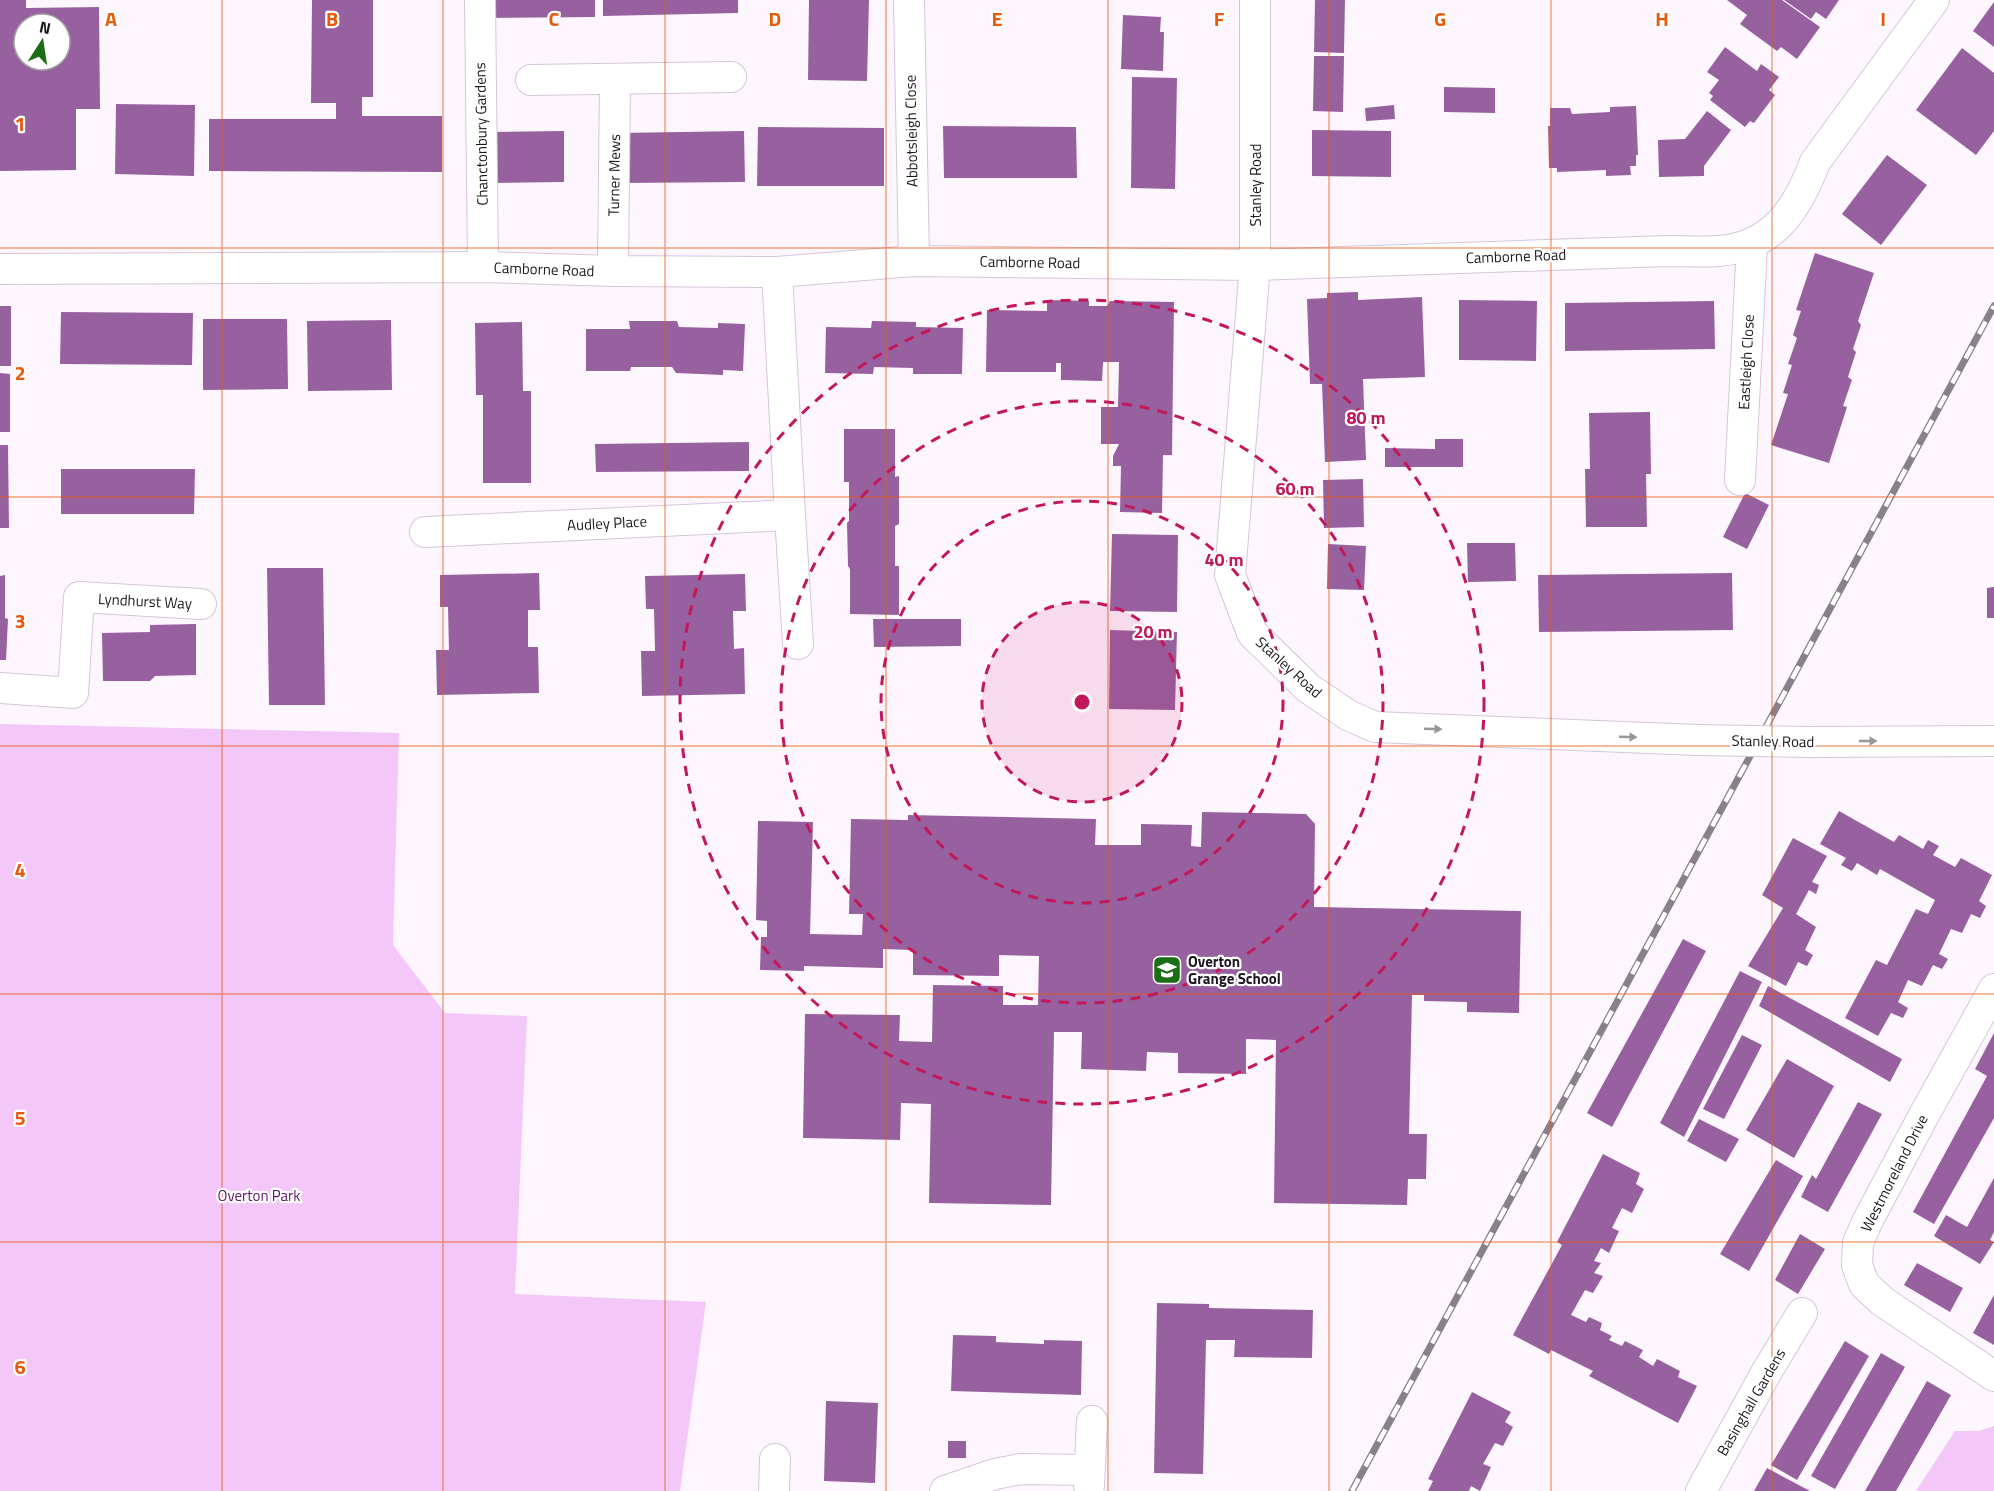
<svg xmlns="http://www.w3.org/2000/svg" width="1994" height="1491" font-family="'Titillium Web',sans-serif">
  <rect width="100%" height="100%" fill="#fef6ff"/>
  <g fill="#f3c8f9">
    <path d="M0,724L399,733L393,945L445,1013L527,1016L515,1294L706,1302L680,1491H0Z"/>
    <path d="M1994,1426V1491H1916L1955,1431H1979Z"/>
  </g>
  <g fill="#97619f" fill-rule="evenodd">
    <path d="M0,0H26V8L99,7L100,109H76V170L0,171ZM24,24H60V60H24Z"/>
    <path d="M312,0H373V97H362V116H442V172L209,171V119H336V103H311Z"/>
    <path d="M484,0H595V17L484,18Z"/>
    <path d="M603,0H738V13L603,16Z"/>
    <path d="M809,0H869L867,81L808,80Z"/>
    <path d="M1315,0H1345L1344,53L1314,52Z"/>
    <path d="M1727,0H1782L1820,27L1797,59L1781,47L1777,51L1740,24L1747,15Z"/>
    <path d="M1784,0H1839L1826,19L1816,12L1811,19Z"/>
    <path d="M1994,2V47L1973,31Z"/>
    <path d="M1123,15L1161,17L1160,32H1164L1163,71L1121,69Z"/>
    <path d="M1725,47L1757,71L1761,64L1779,77L1769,90L1775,95L1754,123L1750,121L1745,127L1710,100L1713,96L1709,93L1719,80L1707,72Z"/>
    <path d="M1962,48L1994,73V131L1976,155L1916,110Z"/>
    <path d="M1314,56H1344L1343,112L1313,111Z"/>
    <path d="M1132,77L1177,78L1175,189L1131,188Z"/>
    <path d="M1444,87L1495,88V113L1444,112Z"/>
    <path d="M116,104L195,105L194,176L115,174Z"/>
    <path d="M1394,105L1395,119L1366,121L1365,108Z"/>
    <path d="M1636,106L1638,155H1636V166H1630L1631,175L1606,176V170L1557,172V168H1549L1548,126H1550V108H1570L1572,114L1610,112V107Z"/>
    <path d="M1707,111L1731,130L1704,166V176L1659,177L1658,140L1685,139Z"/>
    <path d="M943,126L1076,127L1077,178H944Z"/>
    <path d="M758,127L884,128V186H757Z"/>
    <path d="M1312,130L1391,131V177L1312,176Z"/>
    <path d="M564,131V182L486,183L485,132Z"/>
    <path d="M744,131L745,182L620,183L619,133Z"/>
    <path d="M1887,155L1927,185L1881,245L1842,214Z"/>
    <path d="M1815,253L1874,273L1858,321L1861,325L1853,349L1856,352L1848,377L1852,380L1843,406L1847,407L1829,463L1771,445L1788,394L1783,393L1792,365L1788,364L1797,338L1793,335L1801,311L1796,310Z"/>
    <path d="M1358,292V300L1422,297L1425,377L1363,379L1366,460L1325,462L1322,384H1310L1307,299L1327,298V293Z"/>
    <path d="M1047,300L1089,301V306H1107L1110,301L1174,302L1172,455H1163L1162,513L1120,512L1121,466H1113V456L1119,444H1101V407H1118L1119,362H1103L1102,381L1061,380V363H1056V372H986L987,310L1047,311Z"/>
    <path d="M1459,300L1537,301L1536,361L1459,360Z"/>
    <path d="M1714,301L1715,349L1565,351V303Z"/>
    <rect x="0" y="306" width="11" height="60"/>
    <path d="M61,312L193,313L192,365L60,364Z"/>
    <path d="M203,319H287L288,389L203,390Z"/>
    <path d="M391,320L392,390L308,391L307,321Z"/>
    <path d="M629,321H677L679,327L718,328V323L745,324L743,371L723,370V375L676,373L672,367H631L630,371H586V329H630Z"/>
    <path d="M872,321L916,322V327L963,328L962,374H913V368L874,367L873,374L825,373L826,327L871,328Z"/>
    <path d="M522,322L523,391H531V483H483V395H476L475,323Z"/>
    <path d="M0,373L10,374V432H0Z"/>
    <path d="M1650,412L1651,474H1646L1647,527H1586L1585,469H1590L1589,413Z"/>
    <path d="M844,429H895V477L899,476V524L895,526V566H899V615L850,614V569L848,566L847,523L849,521V482H844Z"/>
    <path d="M1435,439H1463V467H1385V448L1435,449Z"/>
    <path d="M749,442V471L596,472L595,444Z"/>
    <path d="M0,445H8L9,528H0Z"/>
    <path d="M61,469H195L194,514H61Z"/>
    <path d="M1363,479L1364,527L1324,528L1323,480Z"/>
    <path d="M1745,493L1769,505L1747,549L1723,537Z"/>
    <path d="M1112,534L1178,535L1177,612L1110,611Z"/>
    <path d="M1467,543H1515L1516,581L1468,582Z"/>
    <path d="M1328,544L1366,546L1364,590L1327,589Z"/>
    <path d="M267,568H323L325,705H269Z"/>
    <path d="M539,573L540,610H528V647H538L539,693L437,695L436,650H449L448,607H440V575Z"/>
    <path d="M1732,573L1733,630L1539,632L1538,575Z"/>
    <path d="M745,574L746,611H733L734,649L744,648L745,694L642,696L641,651H655L654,609H646L645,576Z"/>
    <path d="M5,575V618L8,619L6,660H0V576Z"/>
    <path d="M1994,587V618H1987V588Z"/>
    <path d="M873,619H961V646L874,647Z"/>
    <path d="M196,624V675L155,676L150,681H103L102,633L150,632V625Z"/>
    <path d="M1110,630L1177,632L1175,710L1109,709Z"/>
    <path d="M1839,811L1894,842L1899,835L1923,849L1928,840L1939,846L1933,855L1955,867L1961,858L1992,875L1979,901L1986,906L1980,918L1971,914L1962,933L1951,929L1939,954L1948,959L1942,969L1933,965L1922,986L1908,980L1898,1002L1908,1008L1903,1018L1891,1013L1878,1036L1845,1018L1876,960L1887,965L1916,909L1928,914L1935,900L1880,869L1877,875L1857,863L1852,871L1841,865L1846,858L1820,844Z"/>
    <path d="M1202,812L1306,814L1315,824L1314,907L1521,911L1519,1013L1467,1012V1002L1424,1001V995H1412L1409,1134H1427L1426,1179H1408L1407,1205L1274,1203L1276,1040L1246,1039V1074L1178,1073V1053L1147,1052L1146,1071L1081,1069L1082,1032H1054L1051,1205L929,1203L931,1104L901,1103L900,1140L803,1138L805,1014L900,1015L899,1041L932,1042L933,985L1003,986V1005H1038L1039,956L999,955V976L913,975V950L883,949V968L804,966V971L760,970L761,937H767V921L756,920L758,821L813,822L810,934L862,935L863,914H849L851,819L908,820V815L1096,819L1095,845H1141V824L1192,825L1191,846L1201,847Z"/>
    <path d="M1793,838L1827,856L1812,882L1819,885L1816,894L1809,890L1796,914L1816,927L1805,950L1813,955L1807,966L1798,962L1786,986L1748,966L1783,908L1762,895Z"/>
    <path d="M1683,939L1706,951L1612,1127L1587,1113Z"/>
    <path d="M1740,971L1762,982L1684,1137L1660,1123Z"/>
    <path d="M1768,986L1902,1059L1890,1082L1759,1006Z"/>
    <path d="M1994,1033V1118L1934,1224L1913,1212L1987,1076L1975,1069Z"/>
    <path d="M1742,1035L1762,1045L1724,1119L1703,1109Z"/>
    <path d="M1787,1059L1834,1086L1794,1158L1746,1130Z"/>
    <path d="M1858,1102L1882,1114L1828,1212L1801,1197L1812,1175L1816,1179Z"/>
    <path d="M1699,1119L1739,1139L1726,1162L1687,1141Z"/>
    <path d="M1603,1154L1640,1173L1636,1184L1644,1189L1632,1213L1622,1208L1612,1228L1619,1231L1609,1253L1601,1248L1594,1261L1601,1263L1594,1273L1603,1276L1593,1293L1585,1290L1571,1315L1586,1322L1589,1317L1602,1323L1600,1330L1612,1336L1609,1340L1622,1346L1625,1341L1643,1350L1639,1357L1653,1366L1657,1359L1680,1371L1678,1377L1697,1386L1678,1423L1589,1376L1593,1371L1551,1350L1549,1354L1513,1335L1562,1245L1557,1242Z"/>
    <path d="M1776,1160L1803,1176L1749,1271L1720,1254Z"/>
    <path d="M1994,1178V1232L1990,1240L1994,1242L1980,1264L1934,1236L1946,1215L1967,1227Z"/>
    <path d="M1800,1234L1825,1249L1798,1294L1775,1280Z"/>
    <path d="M1917,1263L1963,1288L1950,1312L1904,1285Z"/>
    <path d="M1994,1295V1345L1973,1333Z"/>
    <path d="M1157,1303L1209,1304V1308L1313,1310L1312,1358L1234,1357L1235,1340H1206L1203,1474L1154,1473Z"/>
    <path d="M953,1335L996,1336V1342L1044,1344V1340L1082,1341L1081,1395L951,1391Z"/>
    <path d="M1845,1341L1869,1356L1797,1480L1771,1465Z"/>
    <path d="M1881,1353L1905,1367L1835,1489L1811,1476Z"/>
    <path d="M1927,1381L1951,1395L1896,1491H1865Z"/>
    <path d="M1472,1392L1511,1412L1505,1422L1513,1427L1503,1446L1495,1443L1483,1464L1491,1467L1480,1491L1471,1486L1469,1491H1428L1433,1481L1428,1479Z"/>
    <path d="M826,1401L878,1403L875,1483L824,1481Z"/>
    <rect x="948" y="1441" width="18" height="17"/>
    <path d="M1767,1468L1810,1491H1754Z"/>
  </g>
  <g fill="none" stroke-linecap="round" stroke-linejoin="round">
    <g stroke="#d6c5d9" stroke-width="32">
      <g id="street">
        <path d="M480,0L483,267"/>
        <path d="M909,0L914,261"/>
        <path d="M1255,0V265L1230,575L1252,633L1308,688L1348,715L1375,727L1698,740"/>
        <path d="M531,80L731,77"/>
        <path d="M0,269L483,267L613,271L777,272L914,261L1255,265L1668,251C1685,251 1702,252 1719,251C1773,247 1798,208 1815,162L1934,0"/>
        <path d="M613,271L615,79"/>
        <path d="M1740,480L1752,244"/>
        <path d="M790,515L798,644"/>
        <path d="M425,532L790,515L777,272"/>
        <path d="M0,688L73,693L79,597L201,604"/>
        <path d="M1809,742L1994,741"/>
        <path d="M1994,989L1924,1115L1867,1222L1858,1243L1857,1265L1864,1284L1882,1301L1994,1376"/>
        <path d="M1089,1486L1092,1421"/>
        <path d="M774,1491L775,1459"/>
        <path d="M945,1491L995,1474L1021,1469L1089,1470"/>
        <path d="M1701,1491L1766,1373L1802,1313"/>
      </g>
    </g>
    <use href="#street" stroke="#fff" stroke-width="30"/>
    <g stroke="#888189" stroke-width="7">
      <path id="rail" d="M1352,1491L1994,306"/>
    </g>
    <use href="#rail" stroke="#fff" stroke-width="4.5" stroke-dasharray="14" stroke-linecap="butt"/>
    <g stroke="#d6c5d9" stroke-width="32" stroke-linecap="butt">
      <path id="street-bridge" d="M1698,740L1809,742"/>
    </g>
    <use href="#street-bridge" stroke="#fff" stroke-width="30"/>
  </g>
  <defs><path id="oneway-solid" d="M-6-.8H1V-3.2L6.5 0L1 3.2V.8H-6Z" transform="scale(1.5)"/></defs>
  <g fill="#99979a">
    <use href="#oneway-solid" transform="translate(1433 729) rotate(2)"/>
    <use href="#oneway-solid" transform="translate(1628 737) rotate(2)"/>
    <use href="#oneway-solid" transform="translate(1868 741)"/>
  </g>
  <path fill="none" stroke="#e8590c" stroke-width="1.5" stroke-opacity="0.55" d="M222,0V1491M443,0V1491M665,0V1491M886,0V1491M1108,0V1491M1329,0V1491M1551,0V1491M1772,0V1491M0,248H1994M0,497H1994M0,746H1994M0,994H1994M0,1242H1994"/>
  <circle cx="1082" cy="702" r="100" fill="#c2185b" fill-opacity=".12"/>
  <g fill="none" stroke="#c2185b" stroke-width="3" stroke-dasharray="10 8">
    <circle cx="1082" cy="702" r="100"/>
    <circle cx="1082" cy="702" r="201"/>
    <circle cx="1082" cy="702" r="301"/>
    <circle cx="1082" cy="702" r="402"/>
  </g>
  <defs>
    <g id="school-square" transform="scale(1.5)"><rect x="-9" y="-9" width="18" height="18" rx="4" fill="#1c6e16" stroke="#fff"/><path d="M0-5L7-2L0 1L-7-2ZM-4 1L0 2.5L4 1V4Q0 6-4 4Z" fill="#fff"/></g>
  </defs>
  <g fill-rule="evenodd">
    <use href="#school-square" x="1167" y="970"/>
  </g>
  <g text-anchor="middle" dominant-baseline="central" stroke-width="4.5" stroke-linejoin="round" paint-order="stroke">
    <g font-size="15" fill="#1d171e" stroke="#fff">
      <text transform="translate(911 131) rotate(-91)">Abbotsleigh Close</text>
      <text transform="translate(481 134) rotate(-91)">Chanctonbury Gardens</text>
      <text transform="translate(614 175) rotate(-89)">Turner Mews</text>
      <text transform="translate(1255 185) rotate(-90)">Stanley Road</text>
      <text transform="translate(1516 256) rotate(-2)">Camborne Road</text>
      <text transform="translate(1030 262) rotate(1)">Camborne Road</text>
      <text transform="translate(544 269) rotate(2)">Camborne Road</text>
      <text transform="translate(1746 362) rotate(-87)">Eastleigh Close</text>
      <text transform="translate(607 523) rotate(-3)">Audley Place</text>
      <text transform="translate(145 601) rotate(3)">Lyndhurst Way</text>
      <text transform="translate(1289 667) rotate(42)">Stanley Road</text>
      <text transform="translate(1773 741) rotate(1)">Stanley Road</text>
      <text transform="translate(1894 1173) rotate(-63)">Westmoreland Drive</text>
      <text transform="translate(1751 1402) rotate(-60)">Basinghall Gardens</text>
    </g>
    <g font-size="15" font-weight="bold" fill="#1d171e" stroke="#fff" text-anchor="start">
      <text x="1188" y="961">Overton<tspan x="1188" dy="17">Grange School</tspan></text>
    </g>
    <g font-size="15" fill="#5d1867" stroke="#fff">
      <text x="259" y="1195">Overton Park</text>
    </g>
  </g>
  <g font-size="20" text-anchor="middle" font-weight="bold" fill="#e8590c" stroke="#fff" stroke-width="4.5" stroke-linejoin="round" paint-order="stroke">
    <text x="111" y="26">A</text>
    <text x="332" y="26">B</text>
    <text x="554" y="26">C</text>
    <text x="775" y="26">D</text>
    <text x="997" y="26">E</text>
    <text x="1219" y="26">F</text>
    <text x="1440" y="26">G</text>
    <text x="1662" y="26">H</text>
    <text x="1883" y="26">I</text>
    <text x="20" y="131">1</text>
    <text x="20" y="380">2</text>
    <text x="20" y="628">3</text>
    <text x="20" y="877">4</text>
    <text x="20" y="1125">5</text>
    <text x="20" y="1374">6</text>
  </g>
  <circle cx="1082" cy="702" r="9" fill="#c2185b" stroke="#fff" stroke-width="3"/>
  <g font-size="18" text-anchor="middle" font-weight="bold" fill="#c2185b" stroke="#fff" stroke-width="4.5" stroke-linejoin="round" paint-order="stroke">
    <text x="1366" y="424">80 m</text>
    <text x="1295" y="495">60 m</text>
    <text x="1224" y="566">40 m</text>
    <text x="1153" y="638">20 m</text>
  </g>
  <g transform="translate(42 42) rotate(12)"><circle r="28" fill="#ffffff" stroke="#a5a2a5" stroke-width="1.5"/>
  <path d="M0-4.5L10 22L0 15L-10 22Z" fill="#1c6e16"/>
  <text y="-9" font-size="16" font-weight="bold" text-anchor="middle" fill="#1d171e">N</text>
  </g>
</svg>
